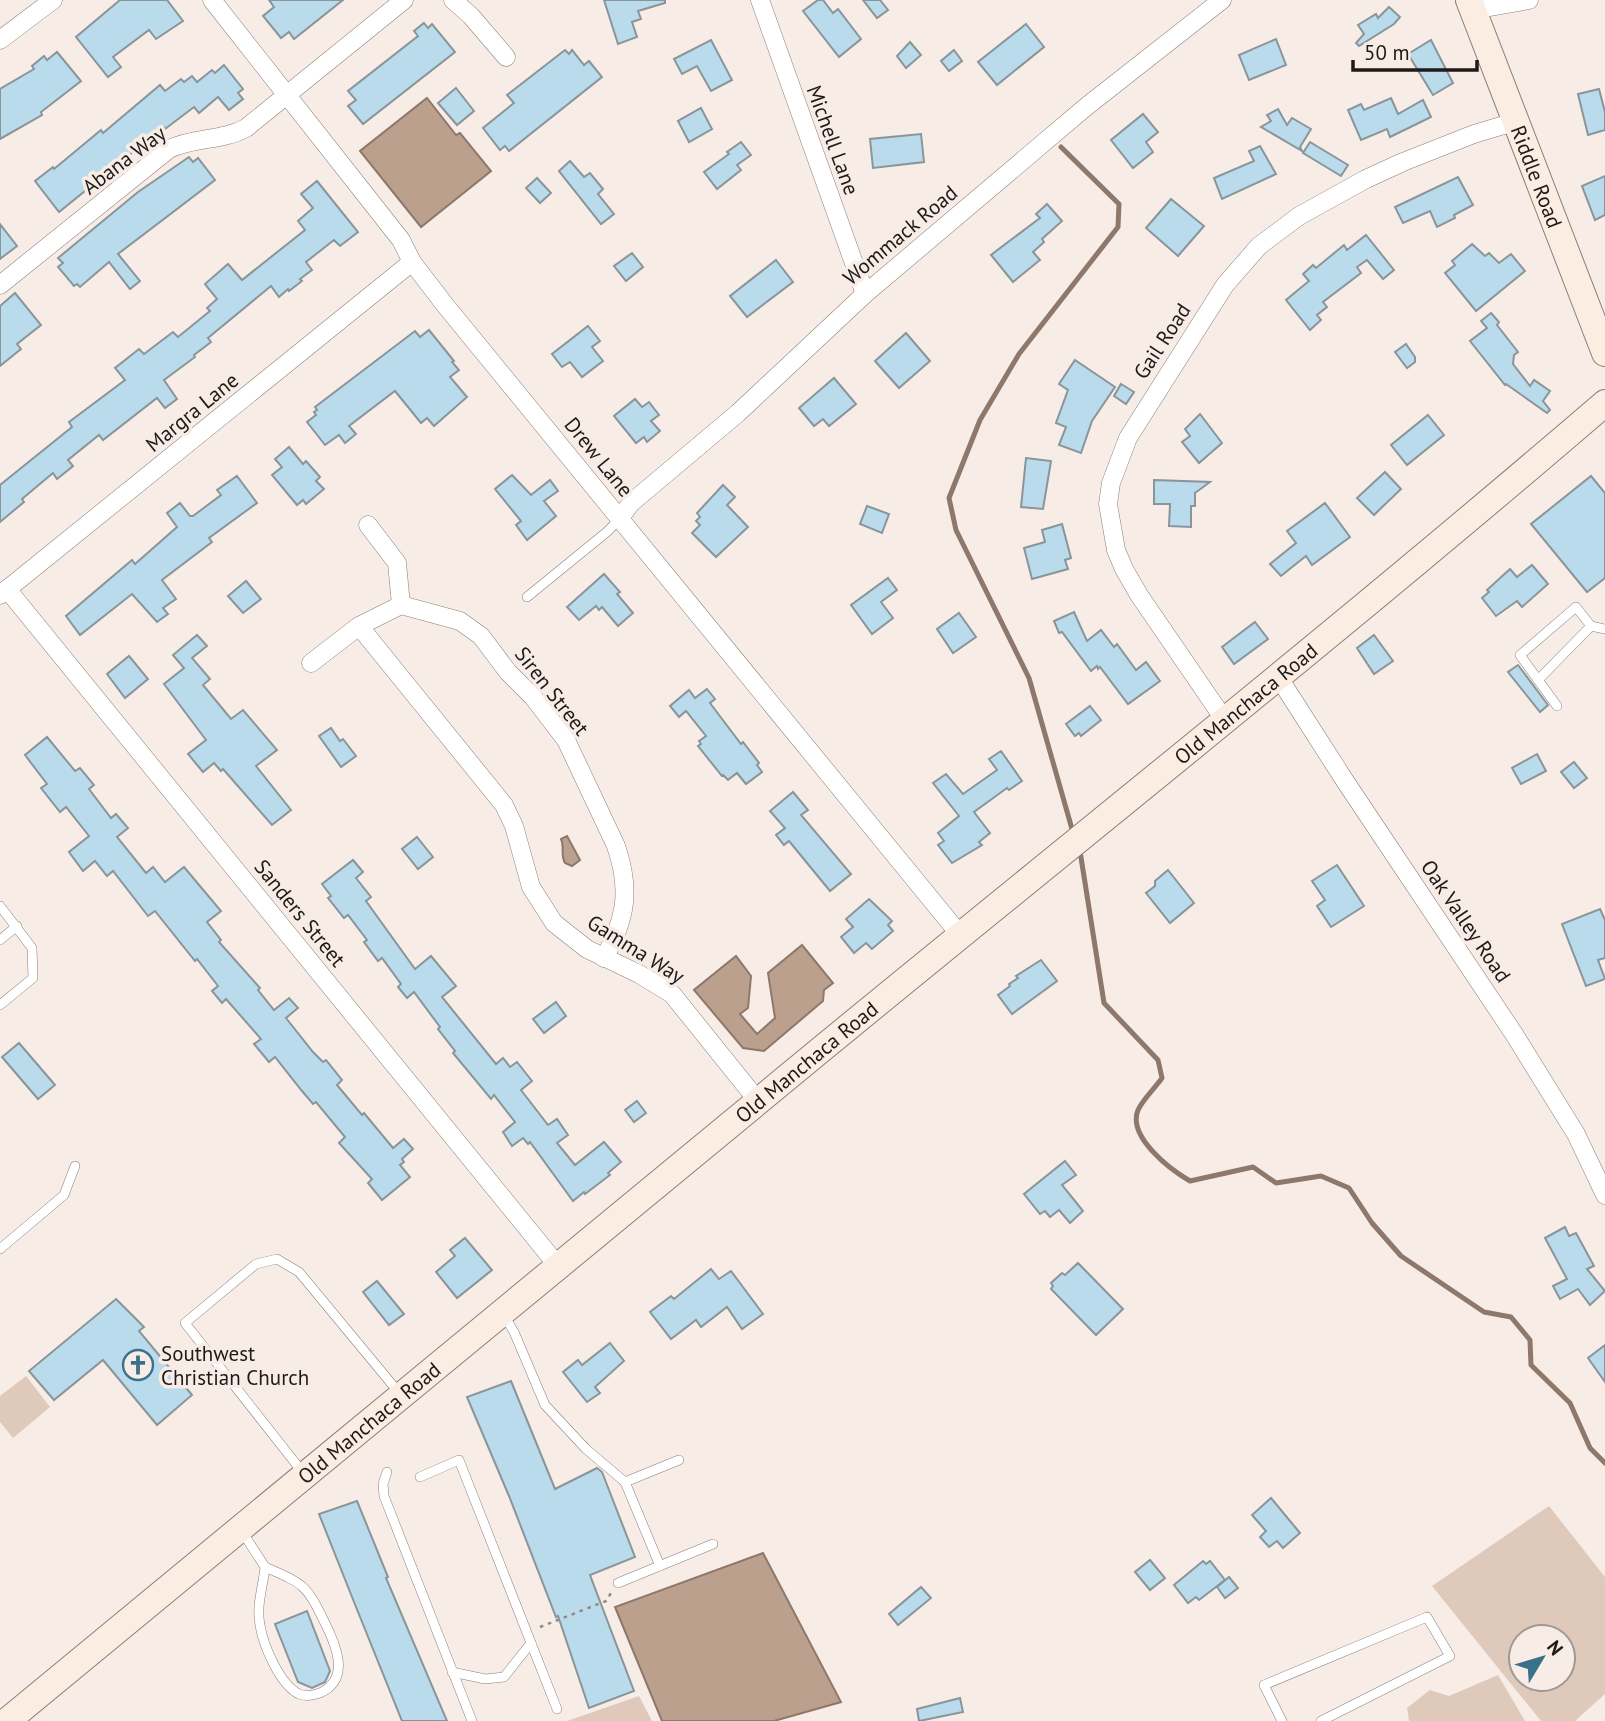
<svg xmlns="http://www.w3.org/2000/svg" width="1605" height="1721" font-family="'PT Sans',sans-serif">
  <rect width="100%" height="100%" fill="#f8ede6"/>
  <g fill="#dfc9ba" fill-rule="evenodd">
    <path d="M26,1376L50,1407L13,1438L0,1422V1396Z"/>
    <path d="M1549,1506L1605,1577V1694L1575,1721H1541L1432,1586ZM1521,1637H1563V1679H1521Z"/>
    <path d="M1498,1675L1525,1721H1409L1407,1708L1430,1690L1449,1696Z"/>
    <path d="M639,1696L652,1721H567Z"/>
  </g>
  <g fill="#bca08e" stroke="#8d786b" stroke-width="2">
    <path d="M427,98L456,135L460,133L491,171L421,227L360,151Z"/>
    <path d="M567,836L580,860L572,866L565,863C560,854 565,848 561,839Z"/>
    <path d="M802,945L833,983L824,990L823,1001L764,1051L743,1048L694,990L736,956L751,976L748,1008L740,1014L757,1034L775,1018L768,973Z"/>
    <path d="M763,1553L841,1702L774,1721H662L615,1607Z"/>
  </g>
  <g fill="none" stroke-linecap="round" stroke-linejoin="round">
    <g stroke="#8d786b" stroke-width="5">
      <path d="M1061,147L1119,204L1118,227L1019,354L980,420L949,498L956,530L1029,678L1072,829"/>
      <path d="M1080,851L1104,1003L1158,1060L1162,1078C1155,1088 1143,1099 1138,1110C1127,1137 1171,1170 1190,1181L1253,1167L1276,1183L1321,1176L1349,1188L1372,1223L1401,1256L1484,1312L1511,1317L1530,1340L1531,1365L1570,1403L1590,1448L1605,1463"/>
    </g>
  </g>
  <g fill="#b9dbeb" stroke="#89959a" stroke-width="2">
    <path d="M120,0H167L183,21L156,39L149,30L113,57L121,67L108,77L76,37Z"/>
    <path d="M269,0H343L294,39L289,32L281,38L263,16L274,7Z"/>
    <path d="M604,0H665V3L638,11L641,19L632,22L637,37L618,44Z"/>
    <path d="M818,0H823L833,13L838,9L861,39L839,57L803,11Z"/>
    <path d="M863,0H880L888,10L877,18Z"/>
    <path d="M1389,7L1400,17L1394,24L1359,46L1356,43L1364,34L1358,25L1376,14L1378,18Z"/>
    <path d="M424,23L428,28L432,24L455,52L363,124L348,106L356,100L348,91L418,36L414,31Z"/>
    <path d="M1026,24L1044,47L997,85L978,62Z"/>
    <path d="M1276,39L1286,65L1249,80L1239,55Z"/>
    <path d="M711,40L732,80L711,91L697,66L682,74L674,59Z"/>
    <path d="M1431,40L1453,83L1433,95L1408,54Z"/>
    <path d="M910,42L921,55L906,68L897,56Z"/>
    <path d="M565,50L569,54L572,50L584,65L589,61L602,77L509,151L505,146L500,150L483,128L514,103L507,95Z"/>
    <path d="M954,50L962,61L949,71L941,61Z"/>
    <path d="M57,52L81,81L41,112L42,115L0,139V89L34,69L32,66L44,56L47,60Z"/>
    <path d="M224,65L243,89L238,93L243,99L229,110L218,97L199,113L194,107L165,129L164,127L59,212L35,181L53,167L54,169L101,130L103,133L160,85L165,91L181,79L184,82L192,76L197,82L212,70L215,73Z"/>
    <path d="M456,88L474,111L457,125L438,103Z"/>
    <path d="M1599,89L1605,112V130L1588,135L1578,94Z"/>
    <path d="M1391,98L1398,114L1423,100L1431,117L1390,137L1387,129L1361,140L1348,110L1361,104L1364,110Z"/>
    <path d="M701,108L712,129L689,142L678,121Z"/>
    <path d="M1278,109L1287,125L1292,118L1311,129L1300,147L1302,151L1261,127L1271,121L1267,115Z"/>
    <path d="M1143,114L1158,132L1146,142L1153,152L1133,168L1111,140Z"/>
    <path d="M921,134L924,162L873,168L870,139Z"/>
    <path d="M741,142L751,155L737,165L741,170L717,189L704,172L729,154L727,152Z"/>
    <path d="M1310,142L1348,165L1341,176L1303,153Z"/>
    <path d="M1260,146L1276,174L1222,199L1214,178L1254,161L1249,151Z"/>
    <path d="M189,157L193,162L198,158L215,180L118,254L140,281L130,289L109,262L80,287L77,284L74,286L58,267L63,263L58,258L138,192Z"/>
    <path d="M570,161L584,177L590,173L603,189L598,194L614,214L601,224L559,171Z"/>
    <path d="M1605,176V215L1595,220L1582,186Z"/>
    <path d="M1458,177L1473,205L1454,215L1455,218L1437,227L1430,211L1403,223L1395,207Z"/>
    <path d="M537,178L551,193L540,203L526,188Z"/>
    <path d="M317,181L358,232L340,246L334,240L306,262L312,270L300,279L302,281L289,291L288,289L279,297L271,286L208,338L211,342L194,355L195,357L164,380L177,399L165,408L157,398L103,440L99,435L68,460L73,466L57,479L53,473L22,499L24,502L0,522V485L72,427L69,422L125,380L115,368L139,349L144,354L173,332L178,337L210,311L207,308L217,299L205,284L228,264L242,280L305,230L298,221L313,208L301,194Z"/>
    <path d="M1171,199L1204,226L1178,256L1146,228Z"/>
    <path d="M1047,204L1062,221L1042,239L1044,242L1033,252L1040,260L1013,282L991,255L1040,218L1036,214Z"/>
    <path d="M0,224L17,246L0,259Z"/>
    <path d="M1366,235L1394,270L1383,279L1367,260L1357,267L1361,273L1323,302L1327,307L1317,315L1321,320L1310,330L1286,300L1309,281L1303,274L1313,265L1316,268L1344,245L1347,250Z"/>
    <path d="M1472,244L1485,256L1489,253L1499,263L1511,254L1525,271L1476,311L1445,273L1455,265L1452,261Z"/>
    <path d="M632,253L643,267L626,281L614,266Z"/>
    <path d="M776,260L793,282L747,317L730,296Z"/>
    <path d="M15,293L41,325L17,344L21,349L0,366V306Z"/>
    <path d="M1491,313L1499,322L1497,325L1518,352L1514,355L1513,364L1530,386L1534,380L1550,391L1543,401L1550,410L1547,413L1506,384L1505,385L1470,341L1487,328L1481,321Z"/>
    <path d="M588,326L600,341L592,347L603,361L582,377L570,362L562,367L552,354Z"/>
    <path d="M429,330L454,361L452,362L459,370L450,377L467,397L434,426L427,418L421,423L395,391L349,426L356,434L345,443L339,435L325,445L307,422L316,415L314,412L317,410L315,407L415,331L420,337Z"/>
    <path d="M906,333L930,361L899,388L875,361Z"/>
    <path d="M1406,344L1415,357V362L1407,368L1395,352Z"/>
    <path d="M1075,360L1115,387L1092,421L1081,453L1059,445L1066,427L1056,423L1068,390L1059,384Z"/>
    <path d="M834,378L856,404L829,426L823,419L814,426L799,408Z"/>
    <path d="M1121,384L1134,392L1126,404L1114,396Z"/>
    <path d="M635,399L642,407L649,402L659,415L651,421L660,431L647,442L644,437L636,443L614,416Z"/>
    <path d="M1200,414L1222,443L1199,463L1182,442L1190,436L1185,429Z"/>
    <path d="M1428,415L1444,435L1407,465L1391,445Z"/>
    <path d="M289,447L303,464L306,461L320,477L316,481L324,489L306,504L303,500L297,505L272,475L282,467L275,459Z"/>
    <path d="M1026,458L1051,461L1043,509L1021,507Z"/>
    <path d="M1385,472L1401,489L1374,515L1357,498Z"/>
    <path d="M512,475L531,495L550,480L558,491L544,501L556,516L527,540L516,525L521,521L495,489Z"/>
    <path d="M237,476L257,503L209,538L212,542L162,580L176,599L163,608L168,614L157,622L132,594L80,635L66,616L132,560L135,564L177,527L167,513L180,503L190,516H193L221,495L217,490Z"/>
    <path d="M1591,476L1605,493V578L1587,592L1531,524Z"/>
    <path d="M1154,480L1210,482L1195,493V506H1191V527L1169,526L1170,504H1154Z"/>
    <path d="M723,485L735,497L727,505L748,527L716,557L692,533L700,525L696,521L700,517L697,513Z"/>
    <path d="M1325,503L1350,537L1312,565L1306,556L1281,576L1270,564L1296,543L1287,531Z"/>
    <path d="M867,506L889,514L882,533L860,524Z"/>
    <path d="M1062,524L1071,558L1065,560L1068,569L1032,579L1024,548L1045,542L1042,530Z"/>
    <path d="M1532,565L1548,584L1522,607L1517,601L1496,616L1482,598L1489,592L1487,590L1510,569L1517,577Z"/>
    <path d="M604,574L620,592L617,594L633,613L618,626L602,607L599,610L596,606L579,620L567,607Z"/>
    <path d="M888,578L897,590L881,602L893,618L872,634L851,605Z"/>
    <path d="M246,581L261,599L243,613L228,596Z"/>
    <path d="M1074,612L1087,641L1101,630L1114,647L1117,644L1136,670L1146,662L1160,681L1128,704L1100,667L1098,669L1097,666L1091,671L1062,632L1059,633L1054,621Z"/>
    <path d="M959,613L976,637L953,653L937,629Z"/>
    <path d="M1255,622L1268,639L1234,664L1222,647Z"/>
    <path d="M197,635L207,646L192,658L210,679L203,685L231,719L243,710L277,750L256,766L291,810L272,825L223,769L221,771L214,763L203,772L188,754L206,740L164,684L184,668L173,655Z"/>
    <path d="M1374,635L1393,661L1374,674L1357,648Z"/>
    <path d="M129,656L148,679L125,698L107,674Z"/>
    <path d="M1518,665L1548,705L1540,712L1508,672Z"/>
    <path d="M707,689L715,699L710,703L741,744L743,742L759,763L757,765L762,772L746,784L737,773L728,780L723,775L722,776L698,746L701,744L699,741L706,736L686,711L679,717L670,706L689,690L695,698Z"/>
    <path d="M1090,706L1101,720L1081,736L1079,733L1075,736L1066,724Z"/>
    <path d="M331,728L340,741L343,739L356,756L341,767L319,736Z"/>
    <path d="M47,737L75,771L80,768L94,785L89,789L111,818L116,814L128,828L117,837L146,873L153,867L165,882L184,867L221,911L207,922L221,940L219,942L260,988L258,990L274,1010L289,998L298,1008L286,1018L313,1052L323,1062L326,1060L342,1080L337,1085L362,1115L364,1113L393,1148L404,1139L413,1149L402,1159L404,1162L400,1165L410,1177L382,1200L368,1183L372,1179L339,1143L345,1137L316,1102L313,1104L302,1091L275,1057L269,1062L254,1044L261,1039L226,999L222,1003L212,991L218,986L197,959L195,961L155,911L148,916L113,871L107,876L95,861L83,871L69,852L89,836L66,807L60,812L41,788L47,784L25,755Z"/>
    <path d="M1001,751L1022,781L1009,790L1007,788L974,812L990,833L979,842L982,845L952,863L938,845L944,841L938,833L959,816L933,783L946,774L963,794L997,770L989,759Z"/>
    <path d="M1537,754L1546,771L1521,784L1512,768Z"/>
    <path d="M1574,762L1587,778L1574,788L1561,772Z"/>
    <path d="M793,792L808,810L801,815L851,874L830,891L789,841L784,845L776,835L785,828L770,811Z"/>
    <path d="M417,837L433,857L418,869L402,849Z"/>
    <path d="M353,860L363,872L356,878L371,897L366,901L415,969L431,956L456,986L442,997L496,1064L503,1058L510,1067L517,1062L532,1081L521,1090L548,1125L557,1119L568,1135L557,1143L575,1165L604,1142L621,1162L608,1173L610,1175L585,1194L584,1192L573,1201L530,1142L528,1144L523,1138L512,1146L503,1132L515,1122L494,1095L491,1099L453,1053L455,1051L438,1029L440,1027L414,992L407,998L398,987L401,984L382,958L378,961L364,942L367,940L348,915L344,918L328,898L331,896L322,884Z"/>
    <path d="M1337,865L1364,906L1331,927L1317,906L1325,900L1312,881Z"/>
    <path d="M1168,870L1194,903L1170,923L1146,893L1155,886V881Z"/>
    <path d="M869,899L892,921L888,925L893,931L872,949L866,943L854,953L841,937L853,927L846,919Z"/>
    <path d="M1600,909L1605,920V958L1598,960L1605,979L1586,986L1562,924Z"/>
    <path d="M1041,960L1057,981L1012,1014L998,995L1010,986L1009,984L1018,978L1016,976Z"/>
    <path d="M556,1002L566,1016L544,1033L533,1019Z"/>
    <path d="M19,1043L55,1085L38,1099L2,1057Z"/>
    <path d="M637,1101L646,1113L634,1122L625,1110Z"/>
    <path d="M1065,1161L1076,1175L1062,1185L1083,1211L1070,1223L1059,1210L1050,1217L1045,1211L1040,1214L1024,1194Z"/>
    <path d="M1565,1227L1569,1236L1576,1233L1594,1266L1587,1269L1605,1291L1590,1305L1578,1289L1560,1299L1553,1286L1567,1279L1545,1238Z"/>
    <path d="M465,1238L492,1270L457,1298L436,1272L455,1256L450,1250Z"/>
    <path d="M1078,1263L1123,1309L1096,1335L1051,1289L1053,1286L1051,1283L1062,1273L1065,1275Z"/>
    <path d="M711,1269L719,1279L731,1271L763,1314L742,1329L727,1307L701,1327L696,1320L671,1339L650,1312L671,1296L674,1299Z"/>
    <path d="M377,1281L404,1314L389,1325L363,1292Z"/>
    <path d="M116,1299L144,1327L139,1331L192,1395L157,1425L103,1360L54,1400L29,1371Z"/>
    <path d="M610,1343L624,1361L595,1387L600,1393L587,1402L563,1372L578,1360L582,1365Z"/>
    <path d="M1605,1345V1382L1588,1358Z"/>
    <path d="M511,1381L555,1489L597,1468L602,1472L635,1557L590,1575L634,1691L589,1708L558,1616L556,1617L509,1496L467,1397Z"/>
    <path d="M1271,1498L1300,1533L1283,1548L1277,1541L1269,1547L1260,1537L1266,1531L1252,1515Z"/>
    <path d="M357,1501L388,1577L386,1578L447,1721H402L354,1602L319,1514Z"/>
    <path d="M1150,1560L1165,1578L1150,1590L1135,1572Z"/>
    <path d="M1203,1561L1206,1564L1210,1561L1225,1580L1199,1600L1196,1597L1188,1603L1174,1585Z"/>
    <path d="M1229,1577L1238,1588L1225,1598L1217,1587Z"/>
    <path d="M921,1587L931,1598L898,1625L889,1614Z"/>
    <path d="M307,1611L330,1671L325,1682L312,1688L298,1682L275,1624Z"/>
    <path d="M960,1698L963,1712L919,1721L917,1709Z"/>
  </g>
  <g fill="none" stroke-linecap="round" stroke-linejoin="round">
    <g stroke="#897f79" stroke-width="10">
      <g id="lane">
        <path d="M527,597L608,531L620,518"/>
        <path d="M1538,680L1591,626L1605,629"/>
        <path d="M1557,706L1520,655L1576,607L1591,626"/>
        <path d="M0,906L32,948L33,978L0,1005"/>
        <path d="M0,940L17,926"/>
        <path d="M0,1249L64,1195L75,1166"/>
        <path d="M503,1314L514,1332L545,1405L586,1449L625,1482L660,1566"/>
        <path d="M387,1472L383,1484L384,1496L472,1721"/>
        <path d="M304,1474L185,1323L256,1264L277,1259L299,1272L400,1394"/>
        <path d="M420,1477L459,1460L557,1709"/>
        <path d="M625,1482L679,1460"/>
        <path d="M241,1530L265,1567C263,1587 256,1606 260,1625C263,1645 280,1685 299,1694C306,1697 313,1695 320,1693C351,1679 336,1645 325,1623C306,1584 304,1584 265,1567"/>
        <path d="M618,1583L713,1544"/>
        <path d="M452,1672L485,1679L504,1677L531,1643"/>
        <path d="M1282,1721L1264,1685L1427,1617L1450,1656L1321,1721"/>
      </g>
    </g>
    <g stroke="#897f79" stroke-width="19">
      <g id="street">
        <path d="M212,0L401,240L412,262L445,305L961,936"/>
        <path d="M453,0L471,16L506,57"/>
        <path d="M760,0L865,294"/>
        <path d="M1473,10L1529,0"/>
        <path d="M0,40L53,0"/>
        <path d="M0,285L169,149C194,137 222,141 246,128L404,0"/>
        <path d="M620,518L631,503L738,413L865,294L1087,106L1222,0"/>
        <path d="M368,525L397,563L401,605"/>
        <path d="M7,589L558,1266"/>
        <path d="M0,595L412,262"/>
        <path d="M359,626L504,805L514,826L531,887L554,923L587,949L639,974L672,994L758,1101"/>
        <path d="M311,663L359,626L401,605L460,621L481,636L508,672L533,697L566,740L616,846C631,890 626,919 604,958"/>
        <path d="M1279,678L1345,781L1514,1034L1576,1134L1605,1195"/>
        <path d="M1226,722L1139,595L1124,569L1116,550L1108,504L1111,483L1128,438L1225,285L1259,246L1299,216L1366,179L1403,162L1474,134L1514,122"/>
      </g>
    </g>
    <g stroke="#897f79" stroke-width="28">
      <g id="secondary">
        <path id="s1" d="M1469,0L1605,353"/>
        <path id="s2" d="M7,1721C277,1498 548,1275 818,1052C1081,836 1347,625 1605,403"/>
      </g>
    </g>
    <path stroke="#918985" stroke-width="2.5" stroke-dasharray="3.5 5" stroke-linecap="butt" d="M540,1627L606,1601L611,1593"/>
    <use href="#lane" stroke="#fff" stroke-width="9"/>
    <use href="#street" stroke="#fff" stroke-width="18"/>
    <use href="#secondary" stroke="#fcede2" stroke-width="26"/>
  </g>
  <defs>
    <g id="church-ring" transform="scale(1.575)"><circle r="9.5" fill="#f8ede6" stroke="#38718a" stroke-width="1.5"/><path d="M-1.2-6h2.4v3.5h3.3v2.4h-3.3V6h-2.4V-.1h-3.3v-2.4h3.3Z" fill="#38718a"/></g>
  </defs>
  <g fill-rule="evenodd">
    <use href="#church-ring" x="138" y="1365"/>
  </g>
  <g text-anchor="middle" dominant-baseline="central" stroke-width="7" stroke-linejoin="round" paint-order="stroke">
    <g font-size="21" fill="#1e1a18" stroke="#f8ede6">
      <text transform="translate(833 140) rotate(70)">Michell Lane</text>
      <text transform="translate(124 160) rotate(-37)">Abana Way</text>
      <text stroke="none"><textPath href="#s1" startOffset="189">Riddle Road</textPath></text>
      <text transform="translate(900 235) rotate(-40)">Wommack Road</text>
      <text transform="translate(1162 341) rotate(-57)">Gail Road</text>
      <text transform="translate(192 412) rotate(-39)">Margra Lane</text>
      <text transform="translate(599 457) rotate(51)">Drew Lane</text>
      <text transform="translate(552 691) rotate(52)">Siren Street</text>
      <text stroke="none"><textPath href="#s2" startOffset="1603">Old Manchaca Road</textPath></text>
      <text transform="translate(300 913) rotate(51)">Sanders Street</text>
      <text transform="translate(1466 921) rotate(56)">Oak Valley Road</text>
      <text transform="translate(636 949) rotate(32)">Gamma Way</text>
      <text stroke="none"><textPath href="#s2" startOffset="1036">Old Manchaca Road</textPath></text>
      <text stroke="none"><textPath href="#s2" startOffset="469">Old Manchaca Road</textPath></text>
    </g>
    <g font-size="21" fill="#1e1a18" stroke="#f8ede6" text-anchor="start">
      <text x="161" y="1353">Southwest<tspan x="161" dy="24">Christian Church</tspan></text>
    </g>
  </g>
  <g transform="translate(1542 1658) rotate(52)"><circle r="33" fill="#f8ede6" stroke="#a19994" stroke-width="2"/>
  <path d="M0-5L12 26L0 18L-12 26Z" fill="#38718a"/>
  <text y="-10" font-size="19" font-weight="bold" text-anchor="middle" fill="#1e1a18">N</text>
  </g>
  <path d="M1353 60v10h124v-10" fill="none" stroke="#1e1a18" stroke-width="3.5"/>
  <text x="1364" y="60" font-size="21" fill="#1e1a18" stroke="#f8ede6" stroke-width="5" paint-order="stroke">50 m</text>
</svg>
